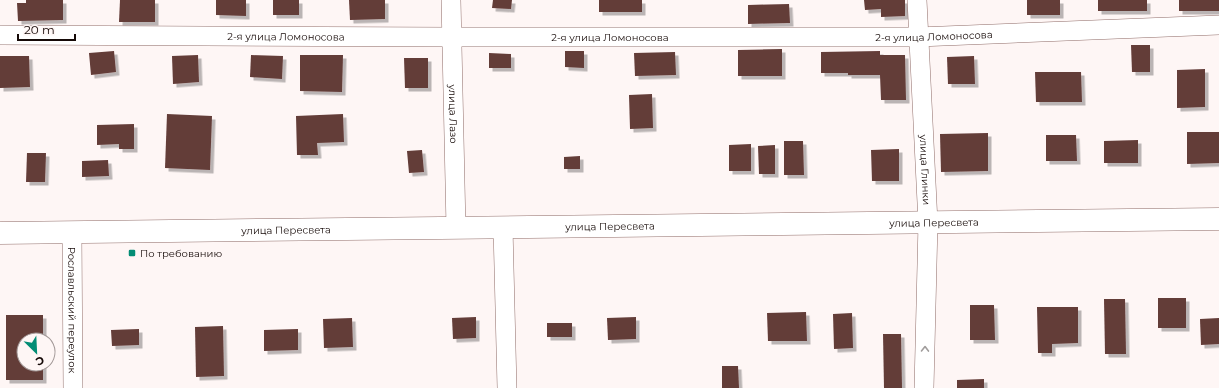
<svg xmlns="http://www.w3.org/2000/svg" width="1219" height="388" font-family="Montserrat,sans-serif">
  <defs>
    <filter id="shadow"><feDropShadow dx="3.5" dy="3.5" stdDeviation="0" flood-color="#0004"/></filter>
  </defs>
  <rect width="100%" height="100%" fill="#fef6f5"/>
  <g fill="#633c38" filter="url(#shadow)">
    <path d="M26,0H63V20L18,21L17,3H26Z"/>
    <path d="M120,0H155V22H119Z"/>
    <path d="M216,0H246V16L216,15Z"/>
    <rect x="273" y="0" width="26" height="15"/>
    <path d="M349,0H385V19L350,20Z"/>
    <path d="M493,0H512L511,9L492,8Z"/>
    <rect x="599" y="0" width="43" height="12"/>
    <path d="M864,0H905V16L881,17V9L865,10Z"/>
    <rect x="1027" y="0" width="33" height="15"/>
    <rect x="1098" y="0" width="49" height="11"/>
    <rect x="1179" y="0" width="40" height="11"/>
    <path d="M789,4L790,23L748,24V5Z"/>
    <path d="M1131,45H1150V72H1132Z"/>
    <path d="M782,49V76H738V50Z"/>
    <path d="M114,51L116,72L91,75L89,53Z"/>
    <path d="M565,51H584V68L565,67Z"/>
    <path d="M880,51V55H905L906,100H881L880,75H848V73H821V52Z"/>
    <path d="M675,52L676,75L635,76L634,53Z"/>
    <path d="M489,53L511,54V68H489Z"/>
    <path d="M198,55L199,82L173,84L172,56Z"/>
    <path d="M251,55L283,56L282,79L250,77Z"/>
    <path d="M300,55H343L342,92L300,91Z"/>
    <path d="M0,56H29L30,87L0,88Z"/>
    <path d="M974,56L975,84H948L947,57Z"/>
    <path d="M404,58H428V88H405Z"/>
    <path d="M1205,69V107L1177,108V70Z"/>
    <path d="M1035,72H1081L1082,102H1036Z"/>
    <path d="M652,94L653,128L630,129L629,95Z"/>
    <path d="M167,114L212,116L210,170L165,168Z"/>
    <path d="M343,114L344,142L317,143L318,155H297L296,116Z"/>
    <path d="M134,124V149H119V144L97,145V125Z"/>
    <path d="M1187,132H1219V163L1187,164Z"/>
    <path d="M988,133V171L941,172L940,134Z"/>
    <path d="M1046,135H1076L1077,161H1046Z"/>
    <path d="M1138,140V163H1104V141Z"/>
    <path d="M784,141H803L804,175H784Z"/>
    <path d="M751,144V171H729V145Z"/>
    <path d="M775,145V174H759L758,146Z"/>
    <path d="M899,149V181H872L871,150Z"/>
    <path d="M422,150L424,172L409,173L407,151Z"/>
    <path d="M27,153H46L45,182H26Z"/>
    <path d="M580,156V169H564V157Z"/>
    <path d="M108,160L109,176L82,177V161Z"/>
    <rect x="1158" y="298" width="28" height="30"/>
    <path d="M1104,299H1125L1126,354H1105Z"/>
    <path d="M970,305H994L995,340H970Z"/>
    <path d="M1037,307H1078V343L1052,344V353H1038Z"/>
    <path d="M806,312L807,341H768L767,313Z"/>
    <path d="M852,313L853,348L834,349L833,314Z"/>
    <path d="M6,315H43V340H24V364H43V380H6Z"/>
    <path d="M476,317V338L453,339L452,318Z"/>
    <path d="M636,317V339L608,340L607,318Z"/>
    <path d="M352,318L353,347L324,348L323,319Z"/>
    <path d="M1219,318V344L1201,345L1200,319Z"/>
    <rect x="547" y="323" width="25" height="14"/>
    <path d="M223,326L224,376L196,377L195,327Z"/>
    <path d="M139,329V345L112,346L111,330Z"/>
    <path d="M298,329V350L264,351V330Z"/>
    <path d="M883,334H901L902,388H884Z"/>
    <path d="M722,366H738L739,388H722Z"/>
    <path d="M984,379V388H957V380Z"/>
  </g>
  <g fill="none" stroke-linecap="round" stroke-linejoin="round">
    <g stroke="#916e6a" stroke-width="20">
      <g id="street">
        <path id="s1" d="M451,0L456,228"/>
        <path id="s2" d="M917,0L928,223L924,388"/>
        <path id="s3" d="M0,35L451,37H918L1219,25"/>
        <path d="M503,227L507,388"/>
        <path id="s4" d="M72,232L73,388"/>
      </g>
    </g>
    <g stroke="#916e6a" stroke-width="23">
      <g id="secondary">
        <path id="s5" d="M0,233L1219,219"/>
      </g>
    </g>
    <use href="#street" stroke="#fff" stroke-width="19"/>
    <use href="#secondary" stroke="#fff" stroke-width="22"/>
  </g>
  <defs><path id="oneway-chevron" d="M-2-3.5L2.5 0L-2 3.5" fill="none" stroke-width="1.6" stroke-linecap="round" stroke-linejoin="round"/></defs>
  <use stroke="#a19d9c" href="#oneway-chevron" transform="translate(925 349) rotate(-89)"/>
  <rect fill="#038d75" stroke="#fef6f5" stroke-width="1.5" x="128" y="249" width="8" height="8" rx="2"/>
  <g text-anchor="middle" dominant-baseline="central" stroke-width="4" stroke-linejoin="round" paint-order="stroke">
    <g font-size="10" fill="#150907" stroke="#fef6f5">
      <text stroke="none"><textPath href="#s3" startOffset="934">2-я улица Ломоносова</textPath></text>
      <text stroke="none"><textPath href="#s3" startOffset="286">2-я улица Ломоносова</textPath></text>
      <text stroke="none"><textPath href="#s3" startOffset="610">2-я улица Ломоносова</textPath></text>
      <text stroke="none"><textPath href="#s1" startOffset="114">улица Лазо</textPath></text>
      <text stroke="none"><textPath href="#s2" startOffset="170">улица Глинки</textPath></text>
      <text stroke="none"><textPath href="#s5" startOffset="934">улица Пересвета</textPath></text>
      <text stroke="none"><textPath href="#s5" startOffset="610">улица Пересвета</textPath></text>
      <text stroke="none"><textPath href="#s5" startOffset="286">улица Пересвета</textPath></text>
      <text stroke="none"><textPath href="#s4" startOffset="78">Рославльский переулок</textPath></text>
    </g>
    <g font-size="10" fill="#150907" stroke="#fef6f5" text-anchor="start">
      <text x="140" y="253">По требованию</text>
    </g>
  </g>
  <g transform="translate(36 352) rotate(156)"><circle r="19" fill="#fef6f5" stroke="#a19796"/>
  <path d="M0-3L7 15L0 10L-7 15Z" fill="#038d75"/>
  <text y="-6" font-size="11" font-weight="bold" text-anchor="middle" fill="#150907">С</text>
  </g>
  <path d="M18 34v6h57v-6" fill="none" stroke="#150907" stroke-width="2"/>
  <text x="24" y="34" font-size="12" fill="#150907" stroke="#fef6f5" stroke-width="3" paint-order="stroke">20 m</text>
</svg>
